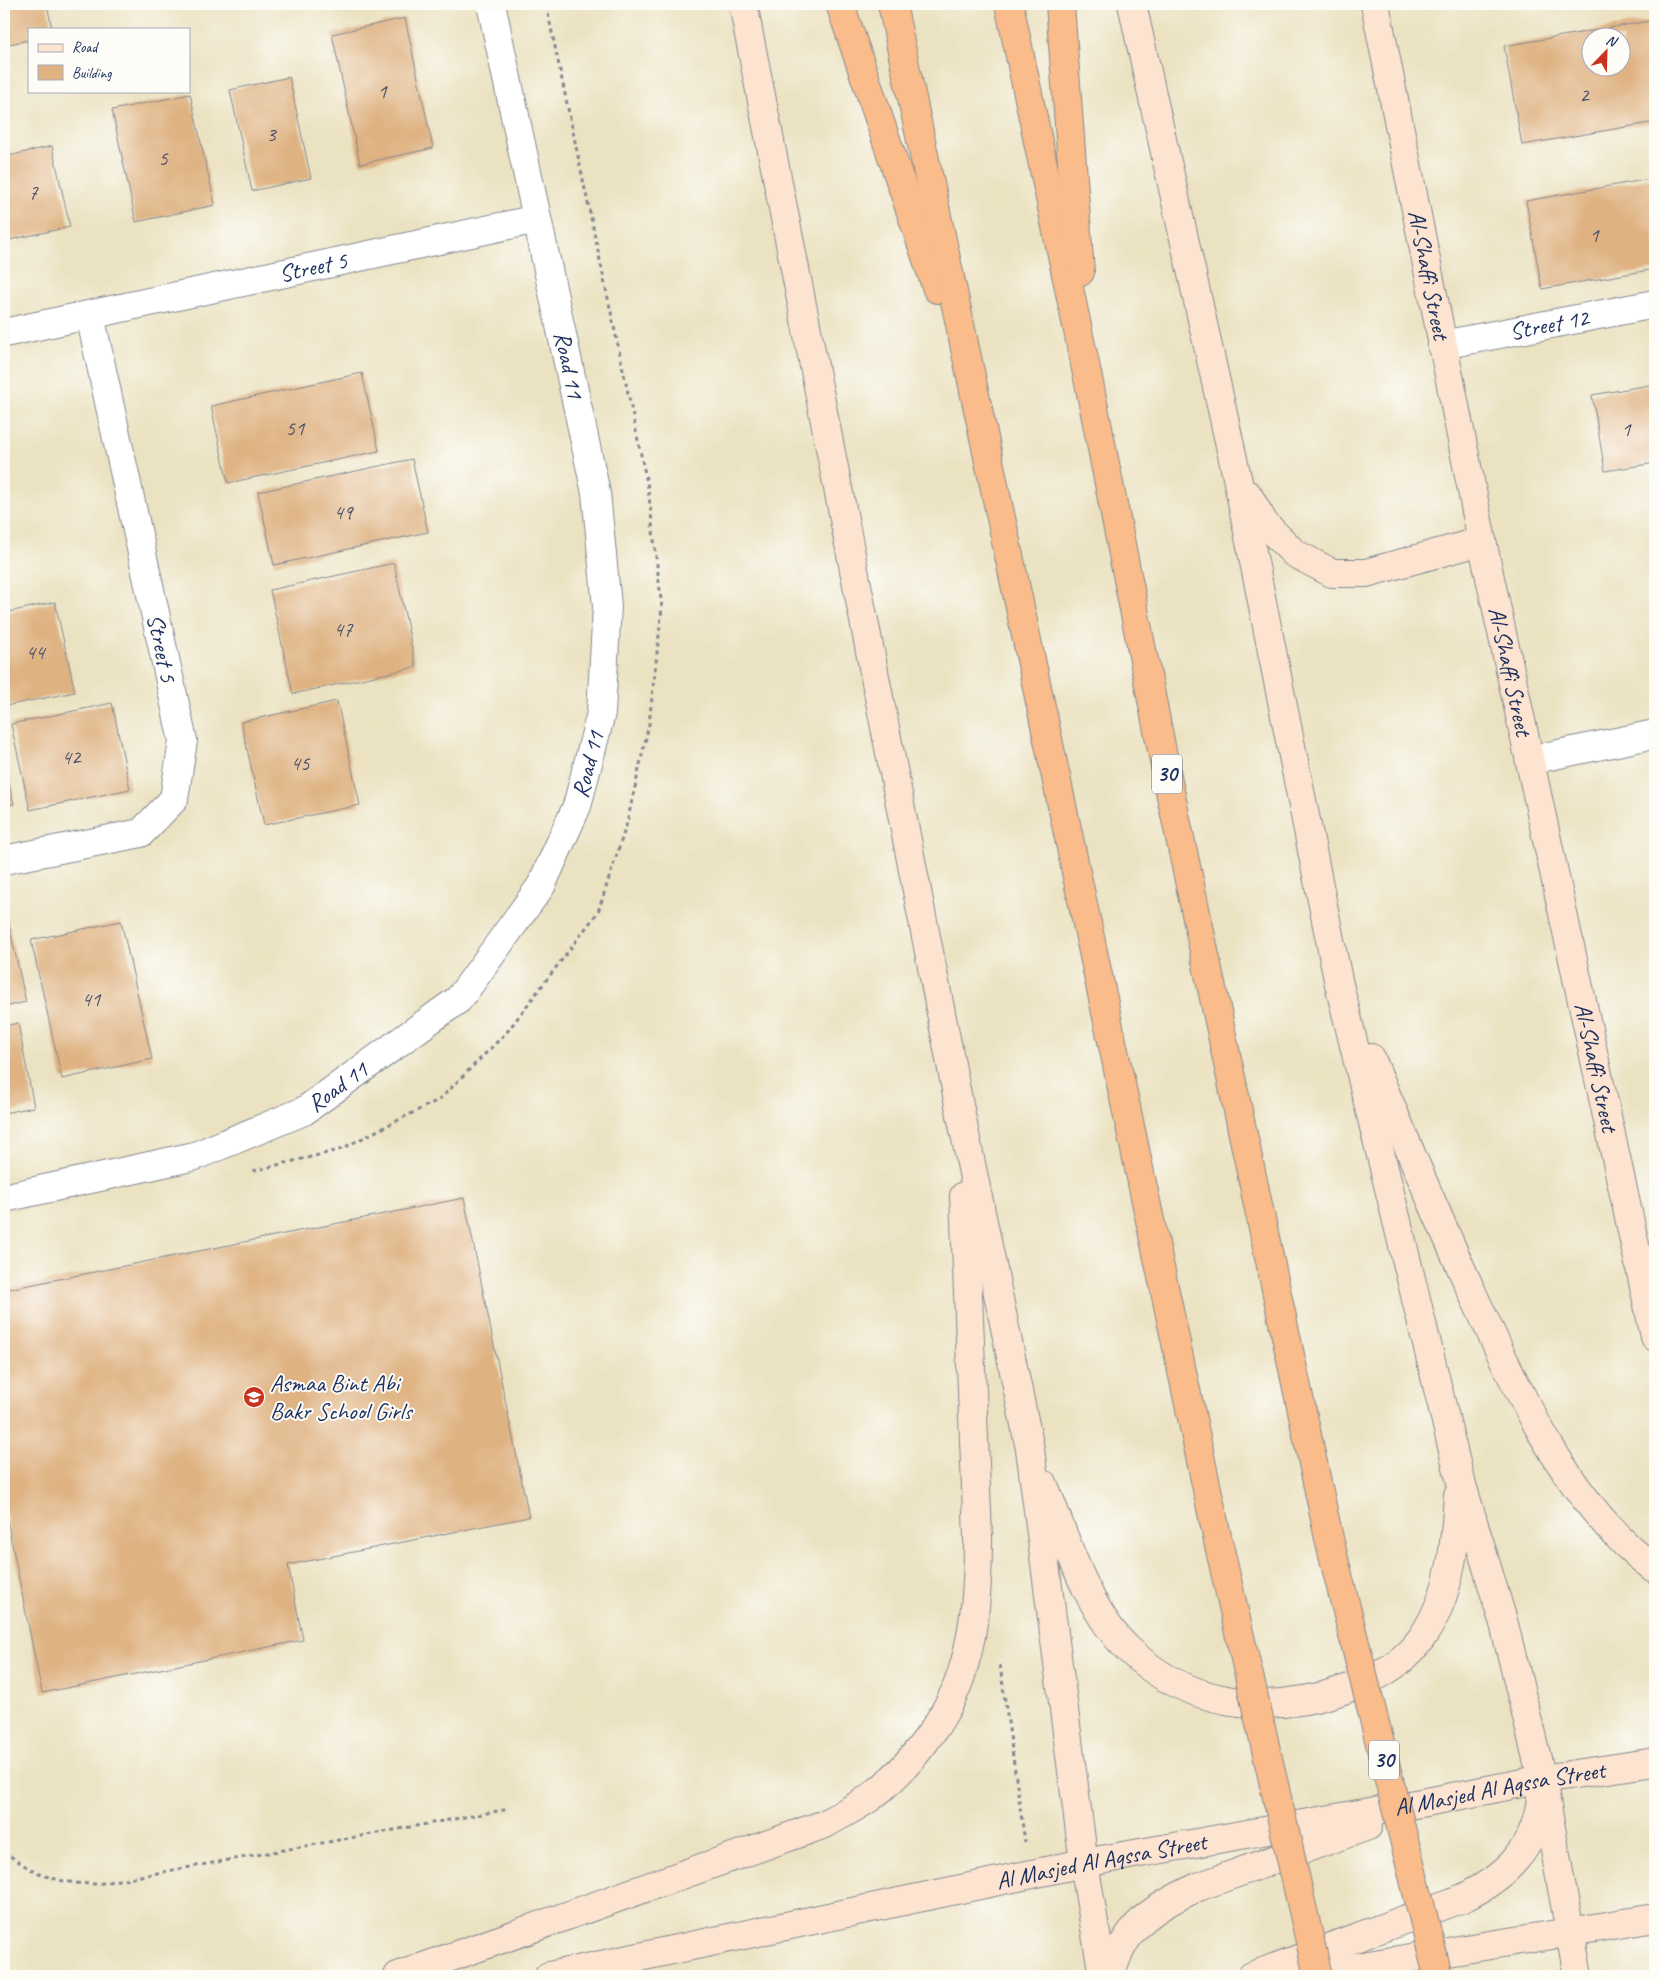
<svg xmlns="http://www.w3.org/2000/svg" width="1659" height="1980" font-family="Caveat,sans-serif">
  <rect width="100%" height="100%" fill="#fdfcf7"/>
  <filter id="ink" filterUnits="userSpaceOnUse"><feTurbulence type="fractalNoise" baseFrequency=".02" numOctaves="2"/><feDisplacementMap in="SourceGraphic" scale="10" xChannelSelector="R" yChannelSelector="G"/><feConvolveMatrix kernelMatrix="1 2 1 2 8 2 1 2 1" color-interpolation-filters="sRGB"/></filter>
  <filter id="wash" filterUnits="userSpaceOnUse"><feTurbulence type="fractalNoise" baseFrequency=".0096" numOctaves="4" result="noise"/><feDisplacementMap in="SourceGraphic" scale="20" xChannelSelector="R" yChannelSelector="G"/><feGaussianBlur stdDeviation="1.12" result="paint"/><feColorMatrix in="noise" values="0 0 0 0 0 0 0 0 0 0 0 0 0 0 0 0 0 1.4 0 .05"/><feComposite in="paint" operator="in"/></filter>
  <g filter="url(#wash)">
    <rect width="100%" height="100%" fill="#ebe2c1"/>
    <g id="blocks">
      <g fill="#dfb282" fill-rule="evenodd">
        <path d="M4,4H47L52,29H29V40L4,45Z"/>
        <path d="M405,18L433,148L360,164L332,34Z"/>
        <path d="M1655,20V122L1522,145L1504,46ZM1592,38H1622V68H1592Z"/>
        <path d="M289,77L311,178L252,191L230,90Z"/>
        <path d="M190,94L215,205L136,222L112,110Z"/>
        <path d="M52,146L70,227L4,241V157Z"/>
        <path d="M1655,178V269L1542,289L1526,201Z"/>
        <path d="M362,373L379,451L228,483L211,406Z"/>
        <path d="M1655,384V463L1605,471L1592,395Z"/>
        <path d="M412,459L428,532L274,565L258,492Z"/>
        <path d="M394,563L416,667L293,694L270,590Z"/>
        <path d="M55,602L75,692L5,706L4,698V613Z"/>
        <path d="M337,701L360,805L264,825L241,722Z"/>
        <path d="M112,703L130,789L30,810L11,724Z"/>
        <path d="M4,763L14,804L4,806Z"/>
        <path d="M4,916H7L26,1002L4,1007Z"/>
        <path d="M121,921L152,1059L62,1079L31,940Z"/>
        <path d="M18,1023L34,1107L4,1113V1026Z"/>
        <path d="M464,1198L529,1517L288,1565L303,1640L42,1693L4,1504V1290Z"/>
      </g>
    </g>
  </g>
  <g filter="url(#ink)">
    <use href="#blocks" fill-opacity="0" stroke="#838890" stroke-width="1"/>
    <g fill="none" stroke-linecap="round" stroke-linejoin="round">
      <g stroke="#838890" stroke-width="30">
        <g id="street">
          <path id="s1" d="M4,333L537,219"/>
          <path id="s2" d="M1442,345L1655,304"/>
          <path d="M1530,760L1655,734"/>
          <path d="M4,860L141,833L174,799L183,741L90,315"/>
          <path id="s3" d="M4,1198L195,1156L304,1111L459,999L541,886L577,806L601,713L607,606L596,493L491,4"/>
        </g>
      </g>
      <g stroke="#838890" stroke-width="30">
        <g id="secondary">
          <path d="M743,4L961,1115L1030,1449L1084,1863L1103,1976"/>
          <path d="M1132,4L1237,477L1338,980L1459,1475L1504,1624L1542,1779L1578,1976"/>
          <path id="s4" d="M1375,4L1482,541L1655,1337"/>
          <path d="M1248,495L1264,523L1294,553L1332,573H1366L1482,541"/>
          <path d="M1371,1058C1405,1140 1439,1221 1476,1301C1520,1395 1570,1507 1655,1569"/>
          <path d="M1044,1485C1066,1538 1086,1609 1128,1649C1188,1707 1270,1716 1346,1689C1377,1679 1407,1661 1425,1633C1452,1591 1455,1543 1458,1495"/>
          <path d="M398,1976L825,1824C840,1815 857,1807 871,1797C910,1767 949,1717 963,1669C976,1626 978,1581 978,1537L964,1196"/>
          <path id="s5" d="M549,1976L1084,1863L1437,1800L1542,1779L1655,1762"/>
          <path d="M1111,1976C1123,1926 1154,1907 1198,1887L1368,1826"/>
          <path d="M1252,1976L1463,1898C1506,1877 1536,1848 1541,1798"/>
          <path d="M1301,1976L1655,1918"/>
        </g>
      </g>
      <g stroke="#838890" stroke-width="30">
        <g id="highway">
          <path d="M840,4L937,289"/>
          <path d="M892,4L1218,1541"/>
          <path d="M1009,4L1089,383L1170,791L1330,1543"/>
          <path d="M1060,4L1080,272"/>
        </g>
      </g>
      <g stroke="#838890" stroke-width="3" stroke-dasharray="4 4" stroke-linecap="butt">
        <path d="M253,1171L339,1150L440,1099L507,1032L598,912L627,823L649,724L662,608L648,488L546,4"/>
        <path d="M1000,1665L1025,1842"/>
        <path d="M4,1851C34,1875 59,1884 97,1884L509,1809"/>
        <path d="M1650,1976L1655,1970"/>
      </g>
      <use href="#street" stroke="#fff" stroke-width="28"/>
      <use href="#secondary" stroke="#fde4d0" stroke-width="28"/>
      <use href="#highway" stroke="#f9bc8a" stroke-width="28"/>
      <g stroke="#838890" stroke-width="30" stroke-linecap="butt">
        <g id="highway-bridge">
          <path d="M1218,1541L1318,1976"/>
          <path d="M1330,1543L1438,1976"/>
        </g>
      </g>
      <use href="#highway-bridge" stroke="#f9bc8a" stroke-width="28"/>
    </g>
  </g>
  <defs>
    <g id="school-disc" transform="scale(1.125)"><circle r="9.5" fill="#c8321e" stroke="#fdfcf7"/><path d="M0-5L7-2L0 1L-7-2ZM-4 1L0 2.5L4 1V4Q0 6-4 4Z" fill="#fff"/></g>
  </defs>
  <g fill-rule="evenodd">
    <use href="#school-disc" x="254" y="1397"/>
  </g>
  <g text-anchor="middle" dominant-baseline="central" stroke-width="4" stroke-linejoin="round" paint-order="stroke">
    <g font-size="21" fill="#4c5067">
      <text x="382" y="91">1</text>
      <text x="1584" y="95">2</text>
      <text x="271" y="134">3</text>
      <text x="163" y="158">5</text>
      <text x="33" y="192">7</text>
      <text x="1594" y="235">1</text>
      <text x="295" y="428">51</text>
      <text x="1626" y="429">1</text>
      <text x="343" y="512">49</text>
      <text x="343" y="629">47</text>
      <text x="35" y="652">44</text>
      <text x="71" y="757">42</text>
      <text x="300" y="763">45</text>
      <text x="91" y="999">41</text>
    </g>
    <g fill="#fdfcf7" stroke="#5f6c8c" stroke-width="1">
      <rect x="1152" y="754.5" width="30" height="39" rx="4"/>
      <rect x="1369" y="1740.5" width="30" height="39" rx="4"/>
    </g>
    <g font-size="22" font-weight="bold" fill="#1b2f5e">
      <text x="1167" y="774">30</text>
      <text x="1384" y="1760">30</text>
    </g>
    <g font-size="24" fill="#1b2f5e" stroke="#fdfcf7">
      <text stroke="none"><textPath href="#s1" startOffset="316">Street 5</textPath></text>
      <text stroke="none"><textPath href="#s4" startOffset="276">Al-Shaffi Street</textPath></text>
      <text stroke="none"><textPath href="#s2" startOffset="109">Street 12</textPath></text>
      <text transform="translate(569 365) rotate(78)">Road 11</text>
      <text transform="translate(162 648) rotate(78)">Street 5</text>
      <text stroke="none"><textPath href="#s4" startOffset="681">Al-Shaffi Street</textPath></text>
      <text stroke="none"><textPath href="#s3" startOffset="775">Road 11</textPath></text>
      <text stroke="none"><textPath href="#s4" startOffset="1086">Al-Shaffi Street</textPath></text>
      <text stroke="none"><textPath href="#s3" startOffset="355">Road 11</textPath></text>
      <text stroke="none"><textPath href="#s5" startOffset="969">Al Masjed Al Aqssa Street</textPath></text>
      <text stroke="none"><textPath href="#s5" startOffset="564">Al Masjed Al Aqssa Street</textPath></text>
    </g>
    <g font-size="24" fill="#1b2f5e" stroke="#fdfcf7" text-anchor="start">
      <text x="270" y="1383">Asmaa Bint Abi<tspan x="270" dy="28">Bakr School Girls</tspan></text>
    </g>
  </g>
  <rect width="1659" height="1980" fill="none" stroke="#fdfcf7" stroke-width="20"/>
  <rect x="28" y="28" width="162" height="65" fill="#fdfcf7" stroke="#a3aaba"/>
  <rect x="38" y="44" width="25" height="8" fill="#fde4d0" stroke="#a3aaba"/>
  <text x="72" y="52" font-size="15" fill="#1b2f5e">Road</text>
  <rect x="38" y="65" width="25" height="15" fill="#dfb282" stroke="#a3aaba"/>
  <text x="72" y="78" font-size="15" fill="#1b2f5e">Building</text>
  <g transform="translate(1606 52) rotate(23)"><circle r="24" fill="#fdfcf7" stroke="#a3aaba"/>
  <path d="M0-4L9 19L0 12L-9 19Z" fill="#c8321e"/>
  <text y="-8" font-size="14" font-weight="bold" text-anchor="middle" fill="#1b2f5e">N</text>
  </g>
</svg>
